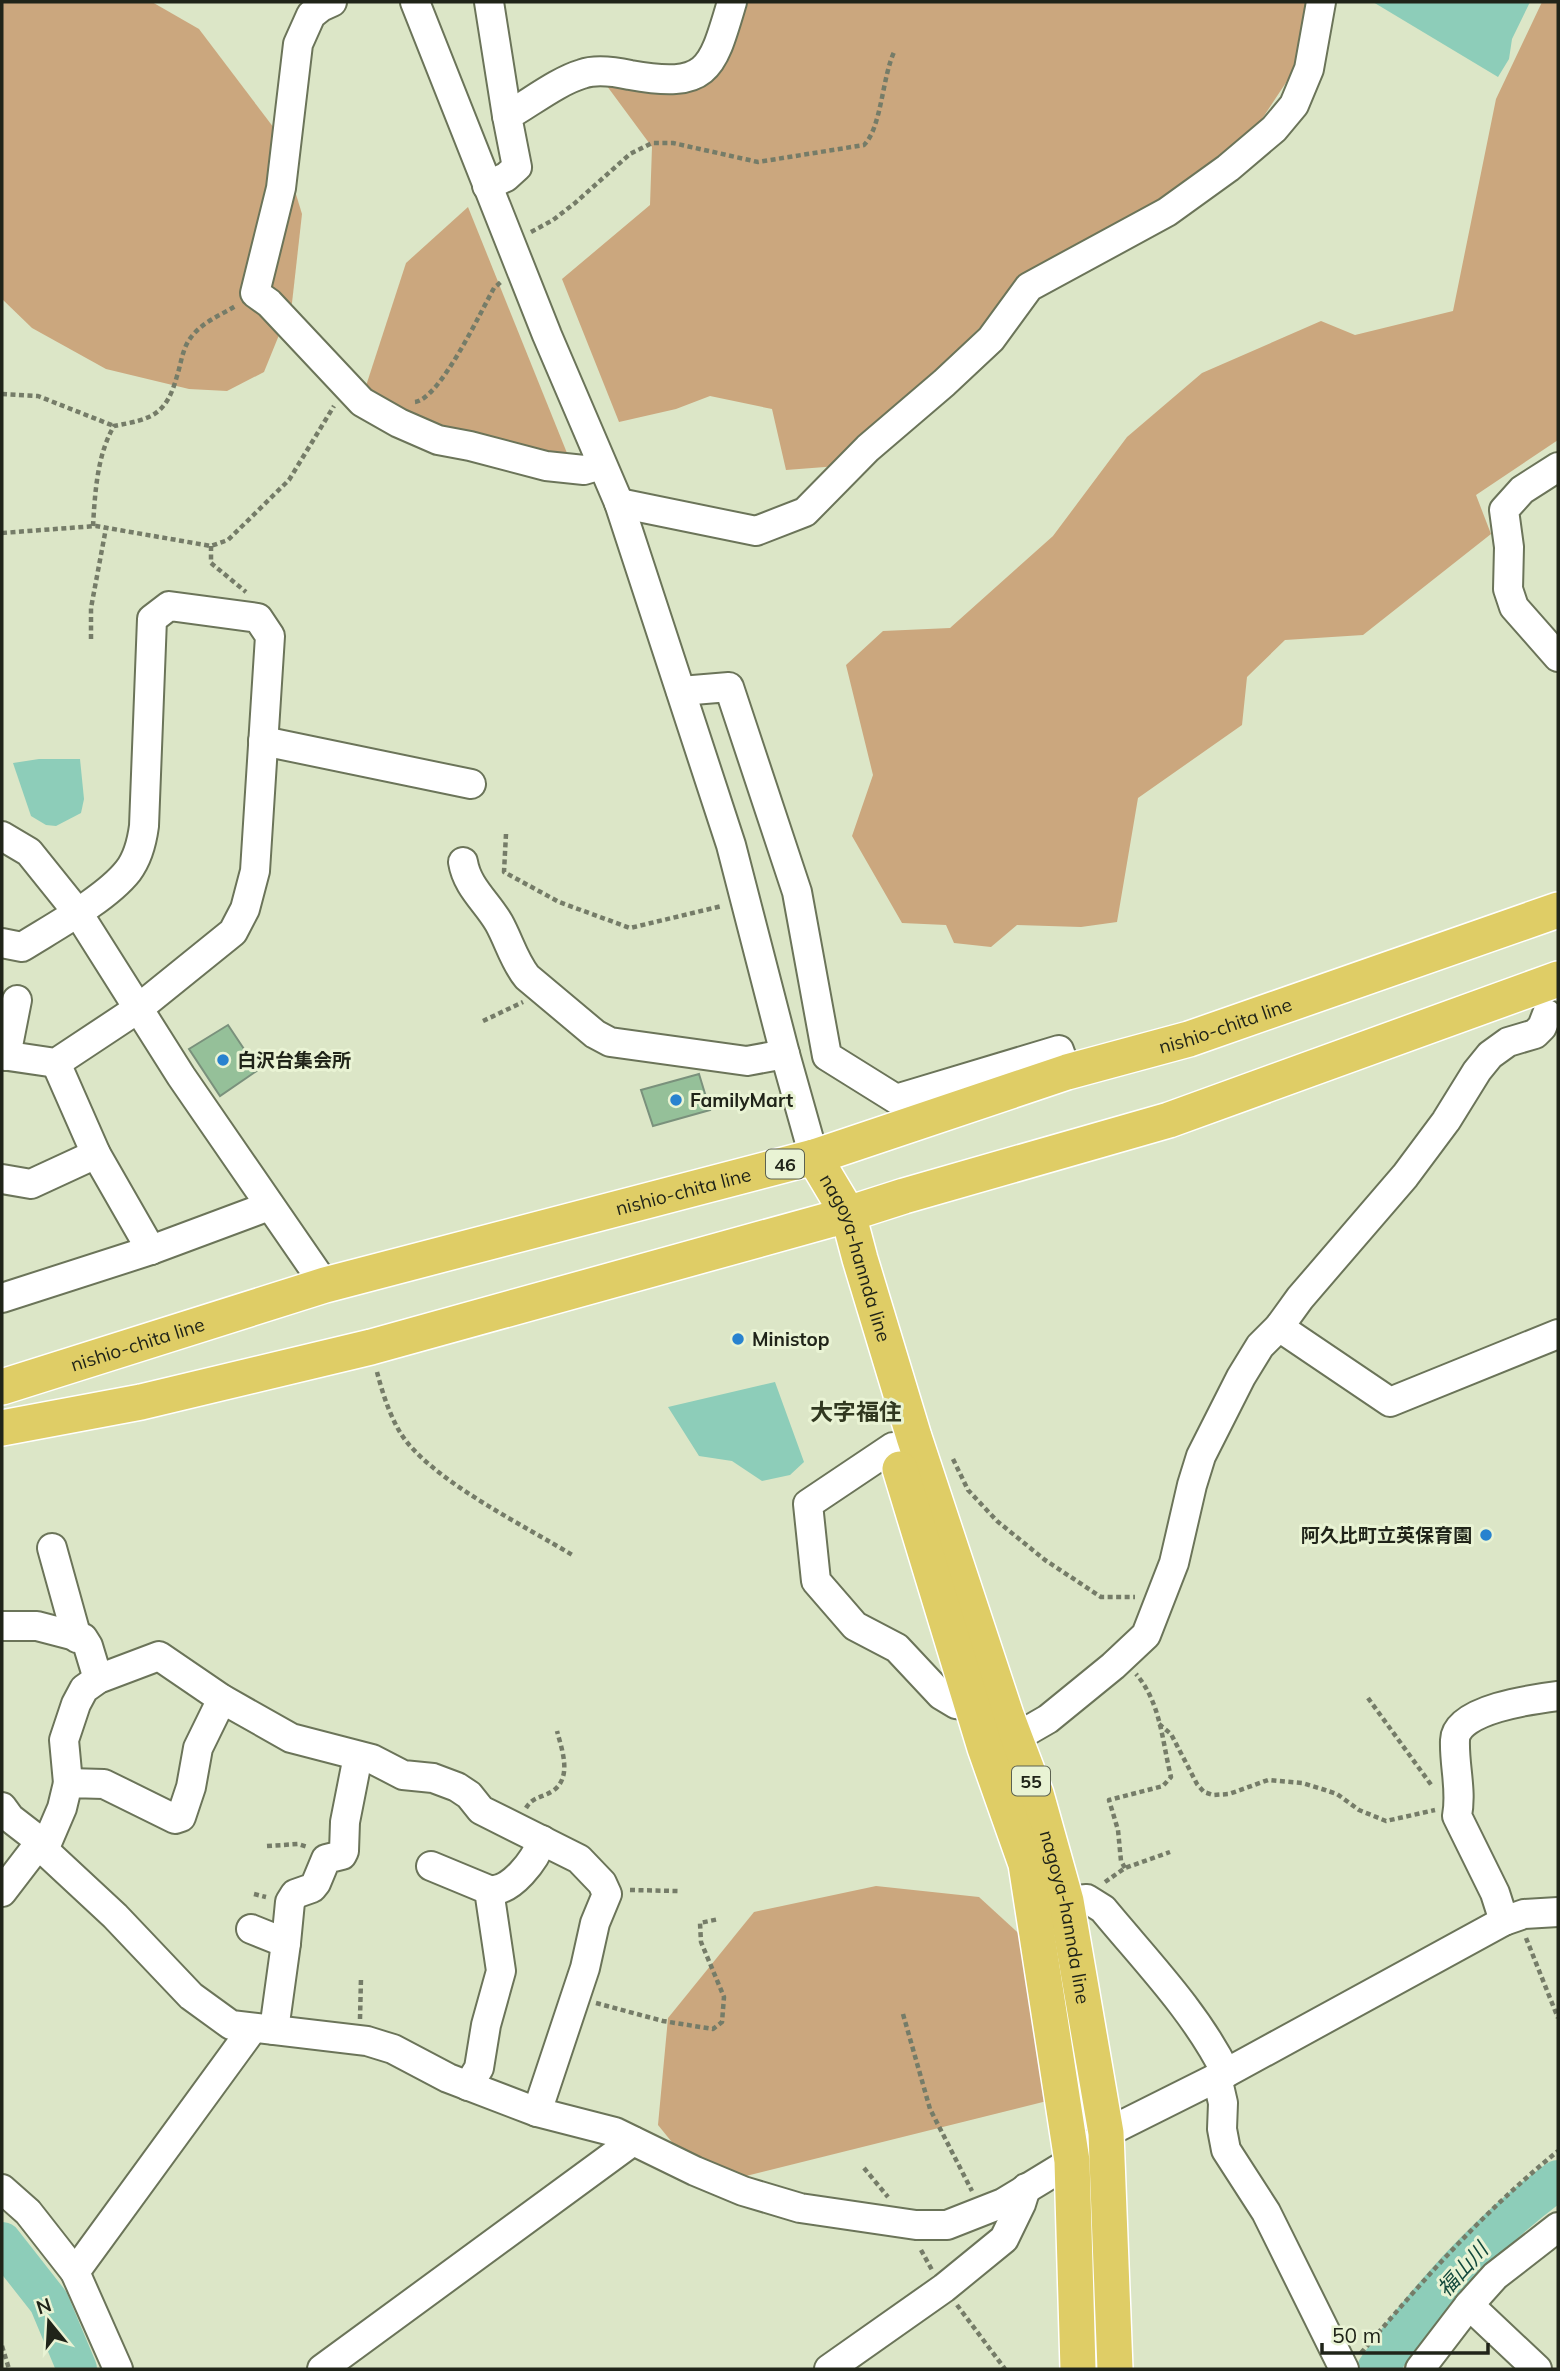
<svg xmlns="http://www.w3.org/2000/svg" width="1560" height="2371" font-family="Mulish,'Noto Sans JP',sans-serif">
  <rect width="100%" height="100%" fill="#dce6c7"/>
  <g fill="#cba77e">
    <path d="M2,2H152L199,29L277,132L302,214L292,303L264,372L227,391L189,389L106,369L32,328L2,299Z"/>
    <path d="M742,2H1311L1297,66L1254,131L1165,203L1047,262L838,466L786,470L772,409L710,396L676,409L619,422L562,279L650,205L652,147L604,82L675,88Z"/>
    <path d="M1542,2H1558V440L1476,495L1491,534L1363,635L1285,640L1247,677L1242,725L1138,798L1117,922L1081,927L1017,925L991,947L954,943L946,925L902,923L852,836L873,775L846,665L883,631L950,628L1053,536L1127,437L1202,373L1321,321L1355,335L1453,311L1496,99Z"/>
    <path d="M468,207L569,458L464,437L363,395L406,263Z"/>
    <path d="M876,1886L979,1897L1064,1975L1078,2047L1074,2071L1063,2097L714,2184L688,2162L658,2125L668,2018L754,1912Z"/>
  </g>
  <g fill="#8dcdb9">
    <path d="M1373,2H1530L1512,39L1509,59L1498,77Z"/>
    <path d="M39,759H80L84,799L81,813L56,826L46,825L31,816L13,763Z"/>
    <path d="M775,1382L804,1462L790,1475L762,1481L732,1461L699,1456L668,1407Z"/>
  </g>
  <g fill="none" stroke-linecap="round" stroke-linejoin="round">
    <g stroke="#8dcdb9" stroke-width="40">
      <path d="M2,2242L49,2302L77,2369"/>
      <path d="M1377,2369C1427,2299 1488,2230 1558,2180"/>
    </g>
  </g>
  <g fill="#95c099" stroke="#7a917c" stroke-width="2">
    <path d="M228,1025L258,1070L220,1096L189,1049Z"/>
    <path d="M699,1074L710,1110L653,1126L641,1090Z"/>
  </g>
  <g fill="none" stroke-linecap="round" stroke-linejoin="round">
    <g stroke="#6b7459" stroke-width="32">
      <g id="minor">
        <path d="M332,2L321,7L311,15L298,44L281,188L255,293L269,303L362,402L399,423L438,440L470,446L546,466L584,470L601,465"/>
        <path d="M415,2L547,335L619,503L731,845L785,1054L814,1157"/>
        <path d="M489,2L507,116"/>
        <path d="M487,186L506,177L517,167L507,116C530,103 558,81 582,74C596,69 616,72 630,75C708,89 712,70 732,2"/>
        <path d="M1558,467L1522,490L1504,510L1509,547L1508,589L1514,607L1558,657"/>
        <path d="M619,503L756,531L805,512L868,448L944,383L991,339L1029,287L1167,212L1228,168L1274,129L1294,105L1309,69L1321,2"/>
        <path d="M681,691L729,687L797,892L827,1056L896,1099L1059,1050L1067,1072"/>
        <path d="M263,741L471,784"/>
        <path d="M2,836L29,852L78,913L181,1076L325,1285"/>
        <path d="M463,862C467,887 487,902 499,923C509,941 514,961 527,977L595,1034L610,1042L747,1061L785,1054"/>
        <path d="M2,943L22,947C52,928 106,899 128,871C138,858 142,841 144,826L152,619L169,606L258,618L270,636L255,871L245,909L233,932L139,1008L56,1063L2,1055"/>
        <path d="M6,1056L17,1000"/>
        <path d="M56,1063L96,1154L151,1250"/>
        <path d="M2,1179L31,1184L96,1154"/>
        <path d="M2,1298L151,1250L269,1206"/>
        <path d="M1279,1327L1390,1402L1558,1334"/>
        <path d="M893,1447L808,1504L816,1581L855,1626L897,1648L941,1695L956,1704L972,1706"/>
        <path d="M52,1548L77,1638"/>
        <path d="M2,1626H37L83,1638L88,1646L98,1679"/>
        <path d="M1015,1738L1048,1719L1113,1666L1146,1635L1174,1563L1192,1485L1201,1456L1241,1377L1260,1346L1279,1327L1300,1298L1405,1176L1446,1121L1477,1071L1490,1055L1508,1042L1535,1034L1542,1027L1547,1014"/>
        <path d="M68,1783L64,1740L76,1704L84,1689L98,1679L159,1656L222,1699L291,1738L372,1759L403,1775L433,1778L457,1787L469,1795L481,1810L579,1859L602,1883L607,1894L595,1923L585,1968L537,2112"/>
        <path d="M2,1807L10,1818L32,1835L44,1850L115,1916L191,1996L231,2025L367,2041L393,2049L448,2078L537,2112L615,2132L695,2171L743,2191L800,2208L916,2225H947L1003,2203L1072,2161L1106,2133L1226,2073L1504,1921L1524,1914L1558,1912"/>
        <path d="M44,1850L62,1808L68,1783L104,1784L175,1819L181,1817L191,1787L198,1748L222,1699"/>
        <path d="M431,1866L489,1890L501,1971L486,2025L479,2068L468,2086"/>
        <path d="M489,1890C511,1893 536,1859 542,1840"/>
        <path d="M2,1892L38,1845"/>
        <path d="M1066,1901L1087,1899L1103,1909C1146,1961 1196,2012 1226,2073"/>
        <path d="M1504,1921L1495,1893L1457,1816C1462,1790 1454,1766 1455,1740C1456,1709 1534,1699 1558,1696"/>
        <path d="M251,1929L286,1943L274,2030"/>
        <path d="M286,1943L290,1902L295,1894L312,1888L316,1883L326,1859L342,1855L344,1851L345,1822L358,1756"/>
        <path d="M1217,2077L1223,2103L1222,2129L1226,2150L1266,2212L1344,2369"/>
        <path d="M2,2189L28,2212L75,2272L118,2369"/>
        <path d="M75,2272L253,2028"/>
        <path d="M1469,2305L1537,2369"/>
        <path d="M322,2369L633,2141"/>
        <path d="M829,2369L944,2288L1004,2239L1021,2204L1026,2188"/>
        <path d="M1420,2369L1469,2305L1495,2276L1558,2227"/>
      </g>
    </g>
    <g stroke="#fff" stroke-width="38">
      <g id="major">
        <path id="s1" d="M814,1157L848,1214L860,1259L914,1437L1006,1715L1036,1794L1066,1901L1106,2133L1115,2369"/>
        <path id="s2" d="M2,1387L325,1285L814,1157L1067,1072L1189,1039L1558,910"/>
        <path d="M2,1428L141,1402L371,1347L829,1220L904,1196L1169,1120L1558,979"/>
        <path d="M900,1469L985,1748L1026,1864L1072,2161L1078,2369"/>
      </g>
    </g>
    <g stroke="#757c68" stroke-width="4.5" stroke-dasharray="5 3.5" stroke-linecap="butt">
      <path d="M531,232L553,220L575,203L630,154L652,143H673L758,162L864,145C882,127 882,76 895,50"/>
      <path d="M2,394L38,396L114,426"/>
      <path d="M415,402C440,399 481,311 494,288L502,281"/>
      <path d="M93,526C95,493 97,455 114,426C151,419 166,416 177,376C181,364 182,351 189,340C201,322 220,316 237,305"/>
      <path d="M2,533L96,526L211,546L228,540L289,480L334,406"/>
      <path d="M211,546V563L246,592"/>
      <path d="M91,639V608L106,528"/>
      <path d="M506,834L504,872L559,902L630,928L722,906"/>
      <path d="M483,1021L523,1002"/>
      <path d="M377,1372C383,1395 392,1423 406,1441C441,1485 525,1526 574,1556"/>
      <path d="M953,1459L968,1490L997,1521L1045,1560L1101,1597H1135"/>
      <path d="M1368,1698L1432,1786"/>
      <path d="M1159,1724L1171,1734L1197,1784L1204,1792L1213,1795L1229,1794L1268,1780L1302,1783L1322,1789L1337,1794L1359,1810L1386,1821L1435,1810"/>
      <path d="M526,1808C533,1796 543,1798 554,1790C572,1776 562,1750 557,1731"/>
      <path d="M267,1846L298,1844L308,1847"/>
      <path d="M1125,1868L1121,1861L1118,1830L1109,1800L1163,1786L1171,1777C1162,1741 1161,1703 1136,1674"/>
      <path d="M1105,1882L1125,1868L1170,1852"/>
      <path d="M630,1890L678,1891"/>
      <path d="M254,1894L266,1897"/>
      <path d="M1526,1938L1558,2018"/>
      <path d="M596,2003L663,2021L713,2029L722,2022L724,1997L701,1942L700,1923L719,1919"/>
      <path d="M903,2014L930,2109L972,2191"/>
      <path d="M360,2019L361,1978"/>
      <path d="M864,2168L888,2197"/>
      <path d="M921,2250L932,2270"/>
      <path d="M957,2305L1005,2369"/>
      <path d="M2,2346L9,2369"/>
      <path d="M1361,2353C1424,2279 1482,2213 1558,2151"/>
    </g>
    <use href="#minor" stroke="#fff" stroke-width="28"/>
    <use href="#major" stroke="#dfcd66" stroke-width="35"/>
  </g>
  <g fill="#2882cf" stroke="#e9f3d4" stroke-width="2.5">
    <circle cx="223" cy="1060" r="7"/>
    <circle cx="676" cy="1100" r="7"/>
    <circle cx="738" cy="1339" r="7"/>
    <circle cx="1486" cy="1535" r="7"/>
  </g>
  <g text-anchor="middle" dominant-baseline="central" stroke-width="6" stroke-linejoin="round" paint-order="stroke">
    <g fill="#e9f3d4" stroke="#5c6251" stroke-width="2">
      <rect x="766" y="1149.5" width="38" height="29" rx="5"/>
      <rect x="1012" y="1766.5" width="38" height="29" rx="5"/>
    </g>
    <g font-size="18" font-weight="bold" fill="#202419">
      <text x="785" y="1164">46</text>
      <text x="1031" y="1781">55</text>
    </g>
    <g font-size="19" fill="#202419" stroke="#e9f3d4">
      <text stroke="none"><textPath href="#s2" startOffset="1276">nishio-chita line</textPath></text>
      <text stroke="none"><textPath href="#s2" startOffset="709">nishio-chita line</textPath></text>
      <text stroke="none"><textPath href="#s1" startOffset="110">nagoya-hannda line</textPath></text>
      <text stroke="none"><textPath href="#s2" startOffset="142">nishio-chita line</textPath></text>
      <text stroke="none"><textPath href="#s1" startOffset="803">nagoya-hannda line</textPath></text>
    </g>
    <g font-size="19" font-weight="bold" fill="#202419" stroke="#e9f3d4" text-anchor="start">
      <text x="237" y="1060">白沢台集会所</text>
      <text x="690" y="1100">FamilyMart</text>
      <text x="752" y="1339">Ministop</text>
      <text x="1472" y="1535" text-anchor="end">阿久比町立英保育園</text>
    </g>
    <g font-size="21" font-style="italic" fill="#13493c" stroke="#e9f3d4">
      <text transform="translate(1462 2269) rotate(-48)">福山川</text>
    </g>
    <g font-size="23" font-weight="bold" fill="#313820" stroke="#e9f3d4">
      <text x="856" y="1411">大字福住</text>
    </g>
  </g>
  <rect width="1560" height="2371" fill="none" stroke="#202419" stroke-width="7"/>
  <g transform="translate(49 2322) rotate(342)" stroke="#e9f3d4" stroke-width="5" paint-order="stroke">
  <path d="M0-5L12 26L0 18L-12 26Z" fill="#202419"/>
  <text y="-10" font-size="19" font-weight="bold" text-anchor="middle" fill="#202419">N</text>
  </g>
  <path d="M1322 2343v10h166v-10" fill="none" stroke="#202419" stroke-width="3.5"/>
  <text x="1332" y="2343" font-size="21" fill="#202419" stroke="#e9f3d4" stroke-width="5" paint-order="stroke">50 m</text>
</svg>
